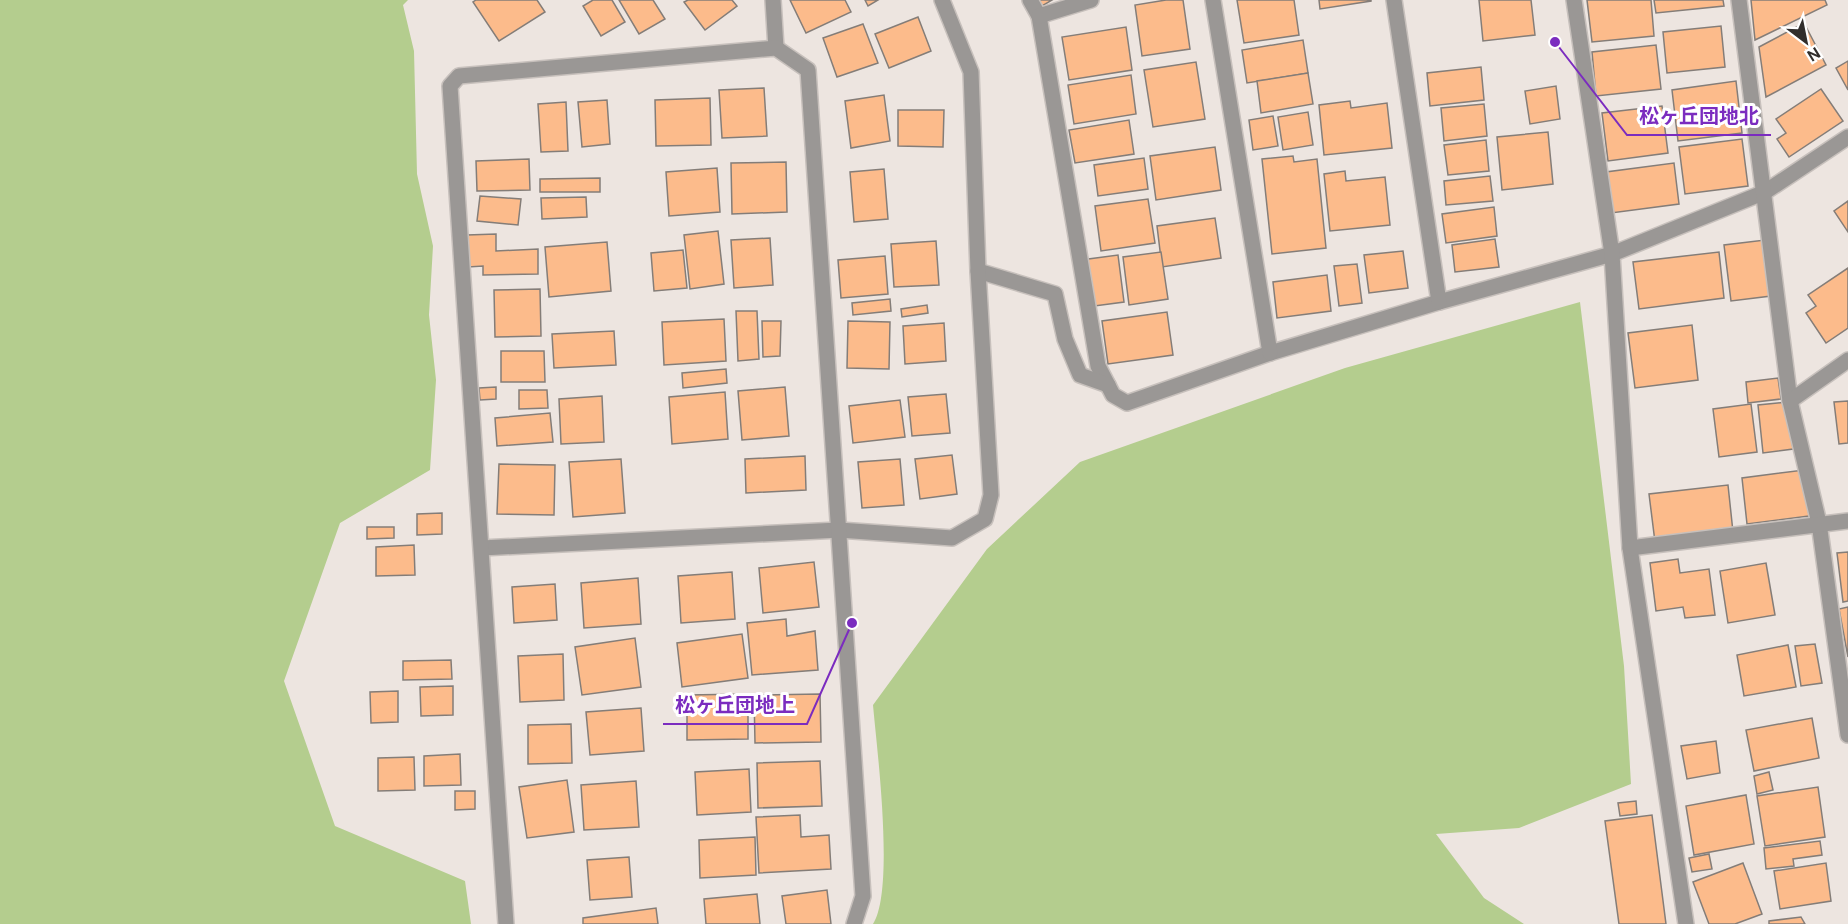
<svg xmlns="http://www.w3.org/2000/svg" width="1848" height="924" font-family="'DM Sans','Noto Sans JP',sans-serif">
  <rect width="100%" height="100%" fill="#ede5e0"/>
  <g fill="#b4cd8e">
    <path d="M0,0H408L403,5L414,51L417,174L433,246L429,315L436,380L430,470L340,523L284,681L335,826L465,881L471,924H0Z"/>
    <path d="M1580,302L1624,666L1631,784L1519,828L1436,834L1484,898L1524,924H873C895,890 877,750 873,705L987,549L1080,462L1345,368Z"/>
  </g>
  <g fill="#fcbb8b" stroke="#847d78" stroke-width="1.5">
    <path d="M476,0H537L545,12L499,41L473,2Z"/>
    <path d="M593,0H612L625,22L601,36L583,6Z"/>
    <path d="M619,0H653L665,19L639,34Z"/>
    <path d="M688,0H732L737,6L705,30L684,2Z"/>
    <path d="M790,0H845L851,12L806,33Z"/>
    <path d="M865,0H878L868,6Z"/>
    <path d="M1038,0H1052L1042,6Z"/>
    <path d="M1166,0H1183L1190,49L1142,56L1135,5Z"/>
    <path d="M1237,0H1294L1299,35L1244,43Z"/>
    <path d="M1319,0H1371V1L1320,9Z"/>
    <path d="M1479,0H1531L1535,35L1483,41Z"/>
    <path d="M1587,0H1651L1654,36L1592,42Z"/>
    <path d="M1654,0H1723L1724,6L1656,13Z"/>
    <path d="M1751,0H1825L1827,5L1755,40Z"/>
    <path d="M918,17L931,51L889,68L875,34Z"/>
    <path d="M1804,23L1826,65L1766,97L1759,47Z"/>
    <path d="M863,24L878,63L837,77L823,38Z"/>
    <path d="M1721,26L1725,67L1667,73L1663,32Z"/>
    <path d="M1126,27L1132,70L1069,80L1062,37Z"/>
    <path d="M1303,40L1308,73L1247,83L1242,50Z"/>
    <path d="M1656,45L1661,89L1596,96L1592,52Z"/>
    <path d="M1848,61V90L1836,68Z"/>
    <path d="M1196,62L1205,119L1153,127L1144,70Z"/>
    <path d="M1481,67L1484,100L1430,106L1427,73Z"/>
    <path d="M1308,73L1313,104L1261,113L1257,81Z"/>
    <path d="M1131,75L1136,114L1074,124L1068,85Z"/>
    <path d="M1736,81L1742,133L1678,141L1672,90Z"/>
    <path d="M1556,86L1560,119L1530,124L1525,91Z"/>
    <path d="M764,88L767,136L722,138L719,90Z"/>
    <path d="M1821,89L1843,121L1789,157L1777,139L1786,133L1776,119Z"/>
    <path d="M884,95L890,141L851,148L845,101Z"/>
    <path d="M710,98L711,145L656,146L655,100Z"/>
    <path d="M607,100L610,144L582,147L578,102Z"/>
    <path d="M1350,101L1351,108L1387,103L1392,148L1324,155L1319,105Z"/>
    <path d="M566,102L568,151L541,152L538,104Z"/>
    <path d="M1484,104L1487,136L1444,141L1441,108Z"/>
    <path d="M1662,106L1668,153L1608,161L1602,113Z"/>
    <path d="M898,110H944L943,147L898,146Z"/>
    <path d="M1308,112L1313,145L1283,150L1278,117Z"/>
    <path d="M1273,116L1278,146L1253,150L1249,120Z"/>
    <path d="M1129,120L1134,154L1075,163L1069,130Z"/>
    <path d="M1548,132L1553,184L1502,190L1497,137Z"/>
    <path d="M1742,139L1748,186L1685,194L1679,147Z"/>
    <path d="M1486,140L1489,171L1448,175L1444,145Z"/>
    <path d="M1215,147L1221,190L1156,200L1150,156Z"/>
    <path d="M1293,156L1294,162L1317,159L1326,248L1272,254L1262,159Z"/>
    <path d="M1144,158L1148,189L1098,196L1094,165Z"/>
    <path d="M529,159L530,190L477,191L476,161Z"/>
    <path d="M786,162L787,212L732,214L731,163Z"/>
    <path d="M1674,163L1679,204L1611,213L1606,172Z"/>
    <path d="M717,168L720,212L669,216L666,172Z"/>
    <path d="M884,169L888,219L854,222L850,172Z"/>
    <path d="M1345,171L1346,181L1385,177L1390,225L1330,231L1324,174Z"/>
    <path d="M1490,176L1493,201L1446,205L1444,181Z"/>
    <path d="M600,178V192H540V179Z"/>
    <path d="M480,196L521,199L518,225L477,221Z"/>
    <path d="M586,197L587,217L542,219L541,198Z"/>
    <path d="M1148,199L1155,243L1101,251L1095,206Z"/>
    <path d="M1848,201V232L1834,211Z"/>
    <path d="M1494,207L1497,236L1446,243L1442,214Z"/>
    <path d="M1215,218L1221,258L1162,267L1157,226Z"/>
    <path d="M718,231L724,284L690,289L684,235Z"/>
    <path d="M496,234V251L538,249V274L483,275V266L468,267L467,235Z"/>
    <path d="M770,238L773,285L734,288L731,240Z"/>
    <path d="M1495,239L1499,267L1455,272L1452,245Z"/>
    <path d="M1765,240L1771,296L1731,301L1724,245Z"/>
    <path d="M936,241L939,285L894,287L891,244Z"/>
    <path d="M607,242L611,291L549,297L545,247Z"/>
    <path d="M683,250L687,288L654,291L651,253Z"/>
    <path d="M1403,251L1408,288L1369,293L1364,255Z"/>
    <path d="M1161,252L1168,299L1129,305L1123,257Z"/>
    <path d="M1719,252L1724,298L1639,309L1633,262Z"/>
    <path d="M1118,255L1124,302L1087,307L1081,260Z"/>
    <path d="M885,256L888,294L841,298L838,260Z"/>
    <path d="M1357,264L1362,303L1339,306L1334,266Z"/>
    <path d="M1848,268V328L1826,343L1806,313L1816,306L1808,295Z"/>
    <path d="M1327,275L1331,311L1277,318L1273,282Z"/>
    <path d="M540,289L541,336L495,337L494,290Z"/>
    <path d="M890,299L891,311L853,315L852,303Z"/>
    <path d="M927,305L928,313L902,317L901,309Z"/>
    <path d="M736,311H757L759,359L738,361Z"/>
    <path d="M1167,312L1173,355L1108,364L1102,321Z"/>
    <path d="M724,319L726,361L664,365L662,322Z"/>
    <path d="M762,321H781L780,356L763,357Z"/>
    <path d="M848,321L890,322L889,369L847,368Z"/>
    <path d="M944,323L946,361L905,364L903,326Z"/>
    <path d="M1692,325L1698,380L1635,388L1628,333Z"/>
    <path d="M614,331L616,365L554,368L552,334Z"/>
    <path d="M501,351H544L545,382H501Z"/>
    <path d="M726,369L727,383L683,388L682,373Z"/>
    <path d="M1778,378L1781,399L1748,403L1746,382Z"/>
    <path d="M496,387V399L480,400L479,388Z"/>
    <path d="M785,387L789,436L742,440L738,391Z"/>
    <path d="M519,390H547L548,408L519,409Z"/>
    <path d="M725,392L728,439L672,444L669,397Z"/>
    <path d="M946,394L950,433L912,436L908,397Z"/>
    <path d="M602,396L604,442L561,444L559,399Z"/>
    <path d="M900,400L905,437L853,443L849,406Z"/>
    <path d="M1848,401V443L1839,444L1834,402Z"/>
    <path d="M1787,402L1793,449L1763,453L1758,405Z"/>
    <path d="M1751,404L1757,452L1719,457L1713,409Z"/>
    <path d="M550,413L553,442L497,446L495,418Z"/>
    <path d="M952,455L957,494L920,499L915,459Z"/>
    <path d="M805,456L806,490L746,493L745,459Z"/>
    <path d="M621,459L625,513L573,517L569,462Z"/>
    <path d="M900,459L904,505L862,508L858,462Z"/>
    <path d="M499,464L555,465L554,515L497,514Z"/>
    <path d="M1804,470L1809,516L1747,524L1742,478Z"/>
    <path d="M1728,485L1733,532L1655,542L1649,494Z"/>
    <path d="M442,513V534L417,535V514Z"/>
    <path d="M367,527H394V538L367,539Z"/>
    <path d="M414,545L415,575L376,576V547Z"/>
    <path d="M1848,552V601L1843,602L1837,553Z"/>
    <path d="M1678,559L1680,573L1709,569L1715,615L1685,618L1683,607L1656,611L1650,563Z"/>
    <path d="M814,562L819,607L763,613L759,568Z"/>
    <path d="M1766,563L1775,615L1728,623L1720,571Z"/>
    <path d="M732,572L735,619L681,623L678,576Z"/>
    <path d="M638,578L641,624L584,628L581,583Z"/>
    <path d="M555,584L557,620L514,623L512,587Z"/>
    <path d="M1848,607V657L1839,609Z"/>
    <path d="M786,619L787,636L815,631L818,670L752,675L747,623Z"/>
    <path d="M742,634L748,678L682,687L677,643Z"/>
    <path d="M635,638L641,687L582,695L575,647Z"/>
    <path d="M1815,644L1822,683L1801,686L1795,646Z"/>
    <path d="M1788,645L1796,687L1744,696L1737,655Z"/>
    <path d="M563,654L564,700L520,702L518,656Z"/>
    <path d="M451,660L452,679L403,680V661Z"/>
    <path d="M453,686V715L421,716L420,687Z"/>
    <path d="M398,691V722L371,723L370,692Z"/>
    <path d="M748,694V739L687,740V695Z"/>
    <path d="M820,694L821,742L755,743L754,695Z"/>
    <path d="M641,708L644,751L590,755L586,712Z"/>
    <path d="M1812,718L1819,758L1754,771L1746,730Z"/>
    <path d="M571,724L572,763L528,764V725Z"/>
    <path d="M1716,741L1720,773L1687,779L1681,746Z"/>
    <path d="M460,754L461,785L424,786V756Z"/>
    <path d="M414,757L415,790L378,791V758Z"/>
    <path d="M820,761L822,806L758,808L757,763Z"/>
    <path d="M749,769L751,812L697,815L695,772Z"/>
    <path d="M1769,772L1773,790L1757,794L1754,776Z"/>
    <path d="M567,780L574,832L527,838L519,787Z"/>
    <path d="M636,781L639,827L584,830L581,785Z"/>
    <path d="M1818,787L1825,837L1765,846L1757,796Z"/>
    <path d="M455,791H475V809L455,810Z"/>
    <path d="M1746,795L1754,844L1694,855L1686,806Z"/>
    <path d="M1636,801L1637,814L1620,816L1618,803Z"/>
    <path d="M800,815L801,837L829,835L831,869L759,873L756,817Z"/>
    <path d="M1652,815L1666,924H1619L1605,821Z"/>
    <path d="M755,837L756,875L700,878L699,840Z"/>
    <path d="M1820,841L1822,855L1793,859L1794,866L1766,869L1764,848Z"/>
    <path d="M1709,854L1712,869L1692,872L1689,858Z"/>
    <path d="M629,857L632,897L590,900L587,860Z"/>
    <path d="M1743,863L1762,914L1735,924H1709L1693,882Z"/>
    <path d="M1826,863L1831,901L1780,909L1774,871Z"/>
    <path d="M827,890L831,924H786L782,896Z"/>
    <path d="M757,894L760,924H706L704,899Z"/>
    <path d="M656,908L658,924H583V918Z"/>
    <path d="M1801,917L1805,924H1769V921Z"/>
  </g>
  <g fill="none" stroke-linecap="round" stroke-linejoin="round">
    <g stroke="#c7c0bc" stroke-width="18">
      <g id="minor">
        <path d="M773,0L776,48"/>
        <path d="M1030,0L1039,16L1098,366L1113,395L1127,403L1270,353L1439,302L1612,254L1765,192L1848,137"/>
        <path d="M1213,0L1270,353"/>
        <path d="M1394,0L1439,302"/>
        <path d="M1574,0L1612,254L1630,548L1686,924"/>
        <path d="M1739,0L1790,401L1819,523L1848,735"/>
        <path d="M1039,16L1091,0"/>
        <path d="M978,271L1055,294L1065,339L1080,375L1108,385"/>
        <path d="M1790,401L1848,360"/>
        <path d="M482,548L839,530L952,538L985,519L991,495L978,271L971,72L942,0"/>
        <path d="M1630,548L1848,521"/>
        <path d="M506,924L450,86L459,76L776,48L808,70L863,896L854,924"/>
      </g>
    </g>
    <use href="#minor" stroke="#9a9795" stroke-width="15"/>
  </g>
  <path fill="none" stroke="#7b2cbf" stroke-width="2" d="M1555 42L1627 135H1771M852 623L807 724H663"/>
  <g fill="#7b2cbf" stroke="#fff" stroke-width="2">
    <circle cx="1555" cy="42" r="6"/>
    <circle cx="852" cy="623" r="6"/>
  </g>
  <g font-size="20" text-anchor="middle" font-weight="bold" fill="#7b2cbf" stroke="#fff" stroke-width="6" stroke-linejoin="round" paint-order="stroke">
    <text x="1699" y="123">松ヶ丘団地北</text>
    <text x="735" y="712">松ヶ丘団地上</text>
  </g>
  <g transform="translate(1806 42) rotate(148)" stroke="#ffffff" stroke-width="4.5" paint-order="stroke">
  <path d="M0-4.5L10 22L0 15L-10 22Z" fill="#312e2c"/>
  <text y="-9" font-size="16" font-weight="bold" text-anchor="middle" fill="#312e2c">N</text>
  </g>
</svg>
